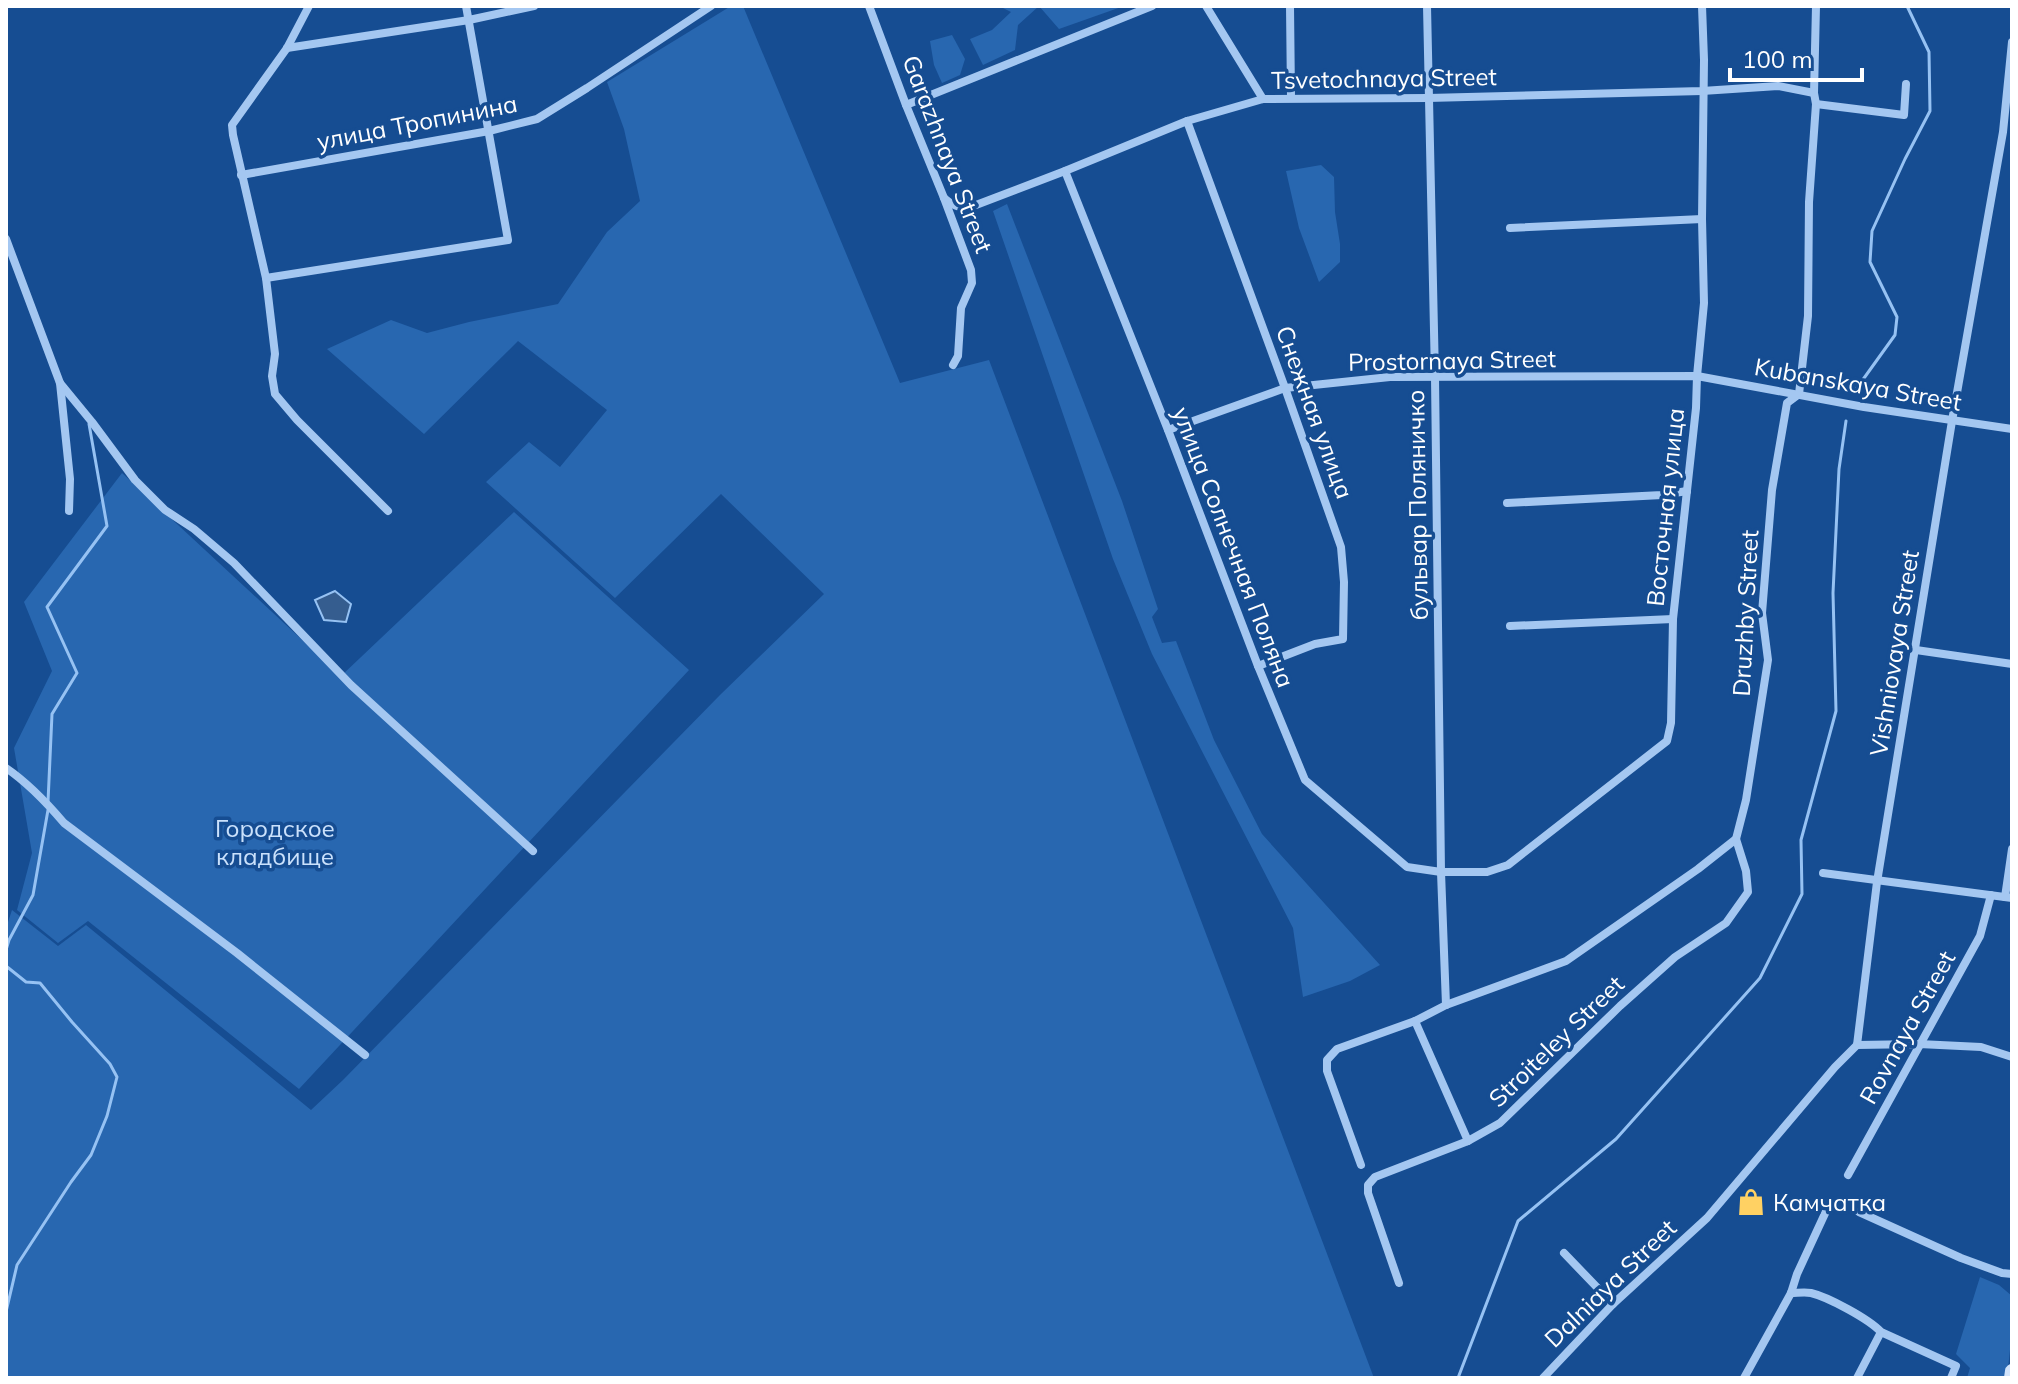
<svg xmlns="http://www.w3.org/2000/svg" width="2018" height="1384" font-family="Mulish,sans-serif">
  <rect width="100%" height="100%" fill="#164d92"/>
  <g fill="#2867b0">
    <path d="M731,6H743L900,383L989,360L1374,1378H6V928L12,910L58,946L86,925L311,1110L343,1080L720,695L824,594L721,494L615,598L486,482L529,442L560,467L607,410L518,341L424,434L327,349L391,320L427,333L469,322L558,304L607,232L640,201L624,129L607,82Z"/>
    <path d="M999,6H1124L1059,29L1039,6L1018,25L1015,50L983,65L970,39L992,30L1011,12Z"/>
    <path d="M952,35L965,59L960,75L942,83L934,65L930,41Z"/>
    <path d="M1321,165L1334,177L1335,212L1340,244V262L1319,282L1299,228L1286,171Z"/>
    <path d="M1007,204L1122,501L1158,609L1152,617L1162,643L1176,641L1214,740L1262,834L1380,965L1350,981L1303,997L1293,928L1152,654L1113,559L993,211Z"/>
    <path d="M122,473L341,676L514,512L689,670L299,1089L88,921L58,943L17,910L32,853L14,748L52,671L24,602Z"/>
    <path d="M1980,1277L1999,1285L2012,1296V1331L2007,1378H1967L1970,1368L1956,1354Z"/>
  </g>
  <path fill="#355d8f" stroke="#96c2f3" stroke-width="2" d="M335,591L351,604L346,622L324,620L315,600Z"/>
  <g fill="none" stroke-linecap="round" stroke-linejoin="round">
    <g stroke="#96c2f3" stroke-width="3">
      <path d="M1854,392L1895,335L1897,317L1870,262L1872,231L1905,159L1930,111L1929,52L1907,6"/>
      <path d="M48,802L52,714L77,673L47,607L107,526L89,424"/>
      <path d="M6,950L9,940L33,895L48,810"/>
      <path d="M6,962V966L26,982L40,983L72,1022L110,1064L117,1077L107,1116L91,1155L71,1182L17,1265L6,1312"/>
      <path d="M1458,1378L1518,1221L1616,1139L1760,978L1802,894L1801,840L1836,711L1833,593L1839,469L1846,421"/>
    </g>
    <g stroke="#a4c7f1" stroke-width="8">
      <path d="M309,6L287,48L232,125L233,135L266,278L275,354L272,376L275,394L297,420L388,511"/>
      <path d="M869,6L906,105L944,198L971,270L972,283L961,308L958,356L953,365"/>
      <path d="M1206,6L1263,99"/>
      <path d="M1290,6L1291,97"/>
      <path d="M1427,6L1435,377L1441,872L1446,1005"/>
      <path d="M287,48L469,20L534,6"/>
      <path d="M1816,104L1904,115L1906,84"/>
      <path d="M906,105L1152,6"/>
      <path d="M1187,121L1285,388L1341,547L1344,582L1343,639L1315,644L1258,666"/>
      <path d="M1065,171L1168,430L1258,666L1305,780L1407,867L1441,872H1487L1508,865L1667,741L1671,723L1673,619L1696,408L1697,376L1704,303L1702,219L1704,60L1702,6"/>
      <path d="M241,175L489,131L537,119L587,88L711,6"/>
      <path d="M944,198C957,209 961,208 976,205L1065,171L1187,121L1263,99L1428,98L1702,91L1778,86L1814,93"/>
      <path d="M1510,228L1702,219"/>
      <path d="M6,239L60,383L70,479L69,511"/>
      <path d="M266,278L508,240L466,6"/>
      <path d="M60,383L92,422L135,480L165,510L194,529L234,563L351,685L533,851"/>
      <path d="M1168,430L1285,388L1390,377L1697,376L1864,407L2012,429"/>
      <path d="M1507,503L1662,495L1687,491"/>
      <path d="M1510,626L1673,619"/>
      <path d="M1916,650L2012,664"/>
      <path d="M6,768C28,783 47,803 64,823L237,953L365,1055"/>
      <path d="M1823,873L2012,898"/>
      <path d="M2005,897L2012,849"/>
      <path d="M1415,1021L1468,1141"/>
      <path d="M1857,1045L1919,1044L1981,1047L2012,1057"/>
      <path d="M1361,1165L1327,1071V1060L1337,1049L1415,1021L1446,1005L1566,961L1698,869L1736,839L1746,800L1768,660L1762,613L1772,490L1787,403L1799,394L1808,316L1809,202L1816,104L1814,93L1816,6"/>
      <path d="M1848,1175L1980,936L1991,895"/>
      <path d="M1859,1212L1961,1258L2002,1273L2012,1274"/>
      <path d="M1564,1253L1613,1304"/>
      <path d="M1399,1283L1368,1193V1185L1375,1177L1468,1141L1500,1123L1620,1006L1675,957L1726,923L1748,892L1746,871L1736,839"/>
      <path d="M1791,1293C1797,1293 1805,1292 1811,1293C1828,1297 1869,1319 1881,1332L1956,1366L1951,1378"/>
      <path d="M1543,1378L1613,1304L1707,1218L1835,1067L1857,1045L1877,882L1952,421L2003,132L2012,42"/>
      <path d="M1744,1378L1791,1293L1797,1274L1828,1207"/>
      <path d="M1857,1378L1881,1332"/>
    </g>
    <path stroke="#d2e4fb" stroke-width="14" d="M2011,1378L2012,1371"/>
  </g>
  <defs>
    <g id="shop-bare" transform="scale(2.16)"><path d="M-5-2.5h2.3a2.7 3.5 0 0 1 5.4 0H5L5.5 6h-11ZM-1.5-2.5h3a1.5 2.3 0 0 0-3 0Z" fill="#ffd163" stroke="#164d92" stroke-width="2.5" paint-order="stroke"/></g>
  </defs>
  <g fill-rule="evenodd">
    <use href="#shop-bare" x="1751" y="1202"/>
  </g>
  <g text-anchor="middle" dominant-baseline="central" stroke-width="7" stroke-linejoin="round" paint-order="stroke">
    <g font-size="24" fill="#fff" stroke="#164d92">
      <text transform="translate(1384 78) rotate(-1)">Tsvetochnaya Street</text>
      <text transform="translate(417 122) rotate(-11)">улица Тропинина</text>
      <text transform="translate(948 154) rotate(69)">Garazhnaya Street</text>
      <text transform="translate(1452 360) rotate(-1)">Prostornaya Street</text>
      <text transform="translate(1858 384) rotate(10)">Kubanskaya Street</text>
      <text transform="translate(1315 412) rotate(70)">Снежная улица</text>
      <text transform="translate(1417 505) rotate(-91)">бульвар Поляничко</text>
      <text transform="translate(1665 507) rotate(-84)">Восточная улица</text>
      <text transform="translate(1234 547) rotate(69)">улица Солнечная Поляна</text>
      <text transform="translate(1745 613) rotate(-87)">Druzhby Street</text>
      <text transform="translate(1894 653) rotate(-81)">Vishniovaya Street</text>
      <text transform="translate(1907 1027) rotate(-61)">Rovnaya Street</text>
      <text transform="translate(1556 1041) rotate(-44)">Stroiteley Street</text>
      <text transform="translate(1610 1283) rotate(-44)">Dalniaya Street</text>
    </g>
    <g font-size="24" fill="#cae1fc" stroke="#164d92">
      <text x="275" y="828">Городское<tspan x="275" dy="28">кладбище</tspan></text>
    </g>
    <g font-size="24" fill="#fff" stroke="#164d92" text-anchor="start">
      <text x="1773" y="1202">Камчатка</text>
    </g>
  </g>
  <rect width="2018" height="1384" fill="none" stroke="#ffffff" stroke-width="16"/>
  <path d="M1730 68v12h132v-12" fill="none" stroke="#ffffff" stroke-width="4"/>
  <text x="1742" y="68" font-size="24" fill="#ffffff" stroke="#164d92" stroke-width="6" paint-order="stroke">100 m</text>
</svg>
